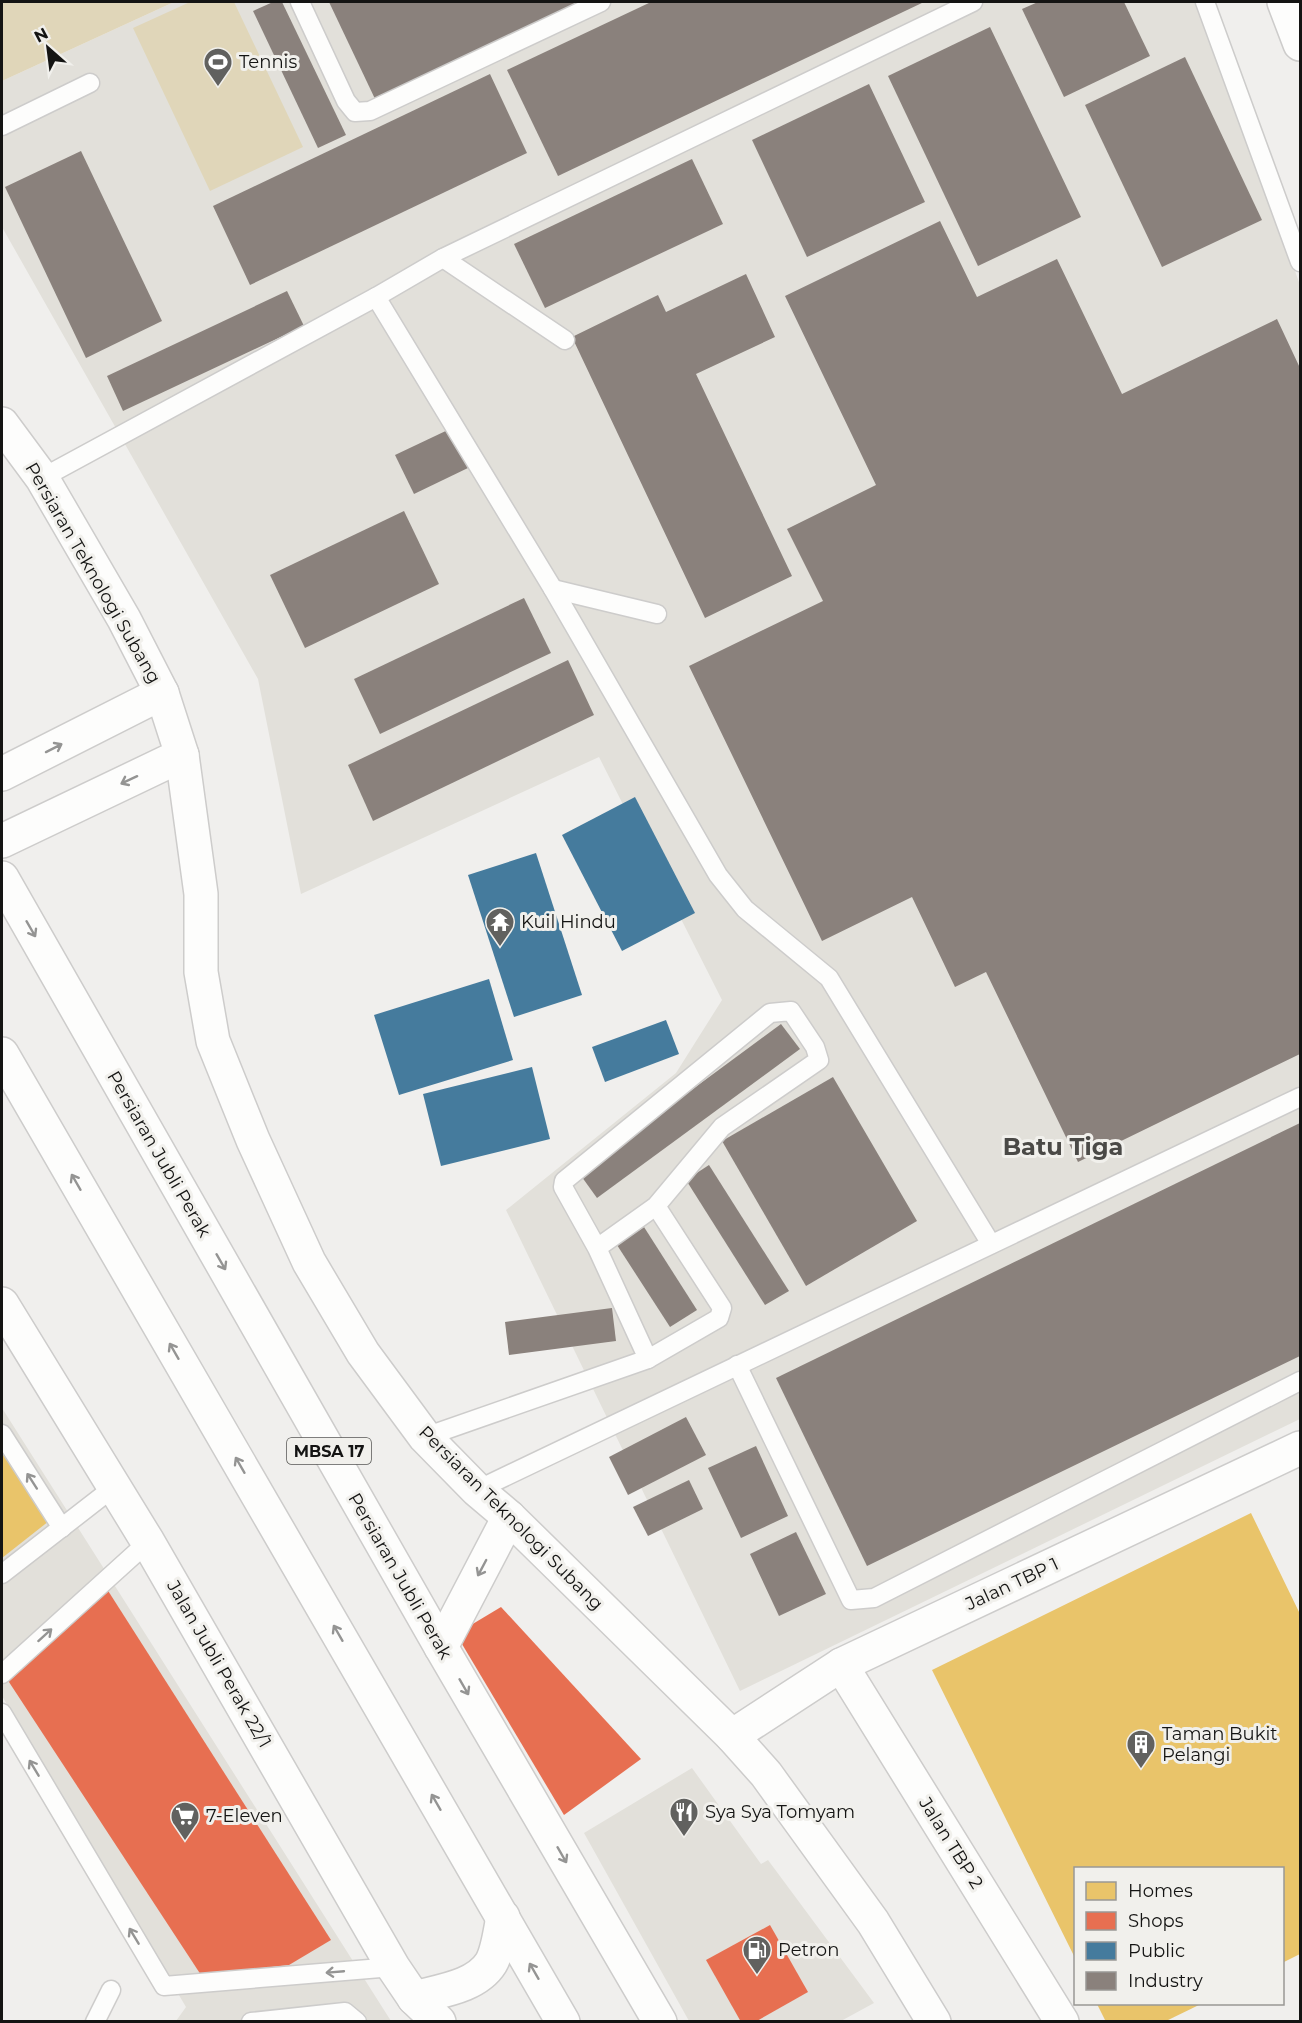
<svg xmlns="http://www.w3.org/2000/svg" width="1302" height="2023" font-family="Montserrat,sans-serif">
  <rect width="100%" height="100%" fill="#f0efed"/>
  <g fill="#e2e0da">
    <path d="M174,2H1199L1300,285V1419L740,1691L506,1210L676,1073L722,1000L599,757L301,894L258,679L2,227V81Z"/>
    <path d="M2,1408L391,2021H176L186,2007L2,1696Z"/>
    <path d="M692,1768L761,1864L768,1860L874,2003L841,2021H689L584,1833Z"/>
  </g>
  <g fill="#e0d6b9">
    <path d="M2,2H174L2,81Z"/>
    <path d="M190,2H234L303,147L210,191L133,28Z"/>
  </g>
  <g fill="#e9c46a">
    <path d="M2,1451L49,1521L2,1558Z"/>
    <path d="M1251,1513L1300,1614V1954L1282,1963V1868H1076V1960L932,1670Z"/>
    <path d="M1097,2004H1201L1164,2022H1106Z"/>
  </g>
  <g fill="#e76f51">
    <path d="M105,1586L331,1940L289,1965L201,1975L7,1679Z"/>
    <path d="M501,1607L641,1759L564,1815L456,1634Z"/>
    <path d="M770,1925L808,1992L755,2022H741L706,1960Z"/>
  </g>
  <g fill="#457b9d">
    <path d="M635,797L695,913L622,951L562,835Z"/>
    <path d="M536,853L582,995L514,1017L468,875Z"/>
    <path d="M489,979L513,1060L399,1095L374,1015Z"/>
    <path d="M666,1020L679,1054L605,1082L592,1047Z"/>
    <path d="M532,1067L550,1139L441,1166L423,1094Z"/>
  </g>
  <g fill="#8a817c">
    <path d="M273,2H282L346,135L318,148L253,11Z"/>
    <path d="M329,2H587L376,101Z"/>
    <path d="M651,2H924L558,176L507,70Z"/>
    <path d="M1038,2H1124L1150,56L1064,97L1022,9Z"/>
    <path d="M990,27L1081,217L978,266L888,76Z"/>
    <path d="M1185,57L1262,220L1162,267L1085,105Z"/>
    <path d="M490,74L527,153L250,285L213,206Z"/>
    <path d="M869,84L925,202L807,257L752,140Z"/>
    <path d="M81,151L162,321L86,358L5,187Z"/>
    <path d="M692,159L723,224L545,308L514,244Z"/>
    <path d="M940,221L977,297L1057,259L1122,394L1277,319L1300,368V1054L1078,1162L986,972L955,987L912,897L822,941L689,666L823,601L787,529L876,485L785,296Z"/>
    <path d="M746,274L775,337L696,374L792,576L705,618L572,337L658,295L666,312Z"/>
    <path d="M287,291L304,326L123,411L107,376Z"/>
    <path d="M452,428L470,467L414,494L395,455Z"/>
    <path d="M404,511L439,584L305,648L270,575Z"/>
    <path d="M524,598L551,653L380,734L354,679Z"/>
    <path d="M568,660L594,715L373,821L348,765Z"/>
    <path d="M781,1024L800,1049L597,1198L579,1173Z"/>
    <path d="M833,1077L917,1221L806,1286L722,1141Z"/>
    <path d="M1300,1123V1356L867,1566L776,1378Z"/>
    <path d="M709,1165L789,1291L765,1305L686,1180Z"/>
    <path d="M644,1227L697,1310L670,1327L617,1245Z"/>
    <path d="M612,1308L616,1341L509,1355L505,1322Z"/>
    <path d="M686,1417L706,1455L628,1495L609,1457Z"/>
    <path d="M756,1446L788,1516L741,1538L708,1468Z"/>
    <path d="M689,1480L703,1509L648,1536L633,1507Z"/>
    <path d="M796,1532L826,1594L779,1616L750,1554Z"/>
  </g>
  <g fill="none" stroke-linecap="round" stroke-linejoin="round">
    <g stroke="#cdcccb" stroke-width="21">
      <g id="lane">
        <path d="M300,2L346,101L355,112L370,111L601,2"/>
        <path d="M1205,2L1300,262"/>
        <path d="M2,126L90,83"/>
        <path d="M443,258L565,340"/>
        <path d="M376,297L553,589L718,875L745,909L829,978L991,1244"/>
        <path d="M42,478L376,297L443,258L973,2"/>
        <path d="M553,589L657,614"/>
        <path d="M648,1359L719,1318L722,1308L656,1206"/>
        <path d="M737,1365L851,1600L874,1598L1300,1381"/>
        <path d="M2,1434L62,1528"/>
        <path d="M425,1437L648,1359L597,1248L563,1187L564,1181L770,1013L791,1011L815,1047L819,1060L722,1127L656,1206L597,1248"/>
        <path d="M477,1490L1300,1097"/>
        <path d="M2,1574L114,1487"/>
        <path d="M2,1674L148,1542"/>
        <path d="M2,1713L164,1986L393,1967"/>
        <path d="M95,2022L111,1990"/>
        <path d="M251,2022L345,2012L357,2022"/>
      </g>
    </g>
    <g stroke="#cdcccb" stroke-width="36">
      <g id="street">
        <path d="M1284,2L1300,44"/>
        <path d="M182,755L201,894V972L213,1041L253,1140L309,1262L363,1353L425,1437L477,1490L509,1517L732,1736L766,1774L873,1922L934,2022"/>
        <path d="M2,1304L148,1542L393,1967L414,1998L439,2022"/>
        <path d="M441,1647L509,1517"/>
        <path d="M841,1665L1062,2022"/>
        <path d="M732,1736L841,1665L1300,1448"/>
        <path d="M414,1998C439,1991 476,1987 491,1963C498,1951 500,1931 503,1917"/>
      </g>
    </g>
    <g stroke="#cdcccb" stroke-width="36">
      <g id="secondary">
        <path d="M2,424L42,478L124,619L162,693L182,755L2,841"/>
        <path d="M2,774L162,693"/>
      </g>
    </g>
    <g stroke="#cdcccb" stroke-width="36">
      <g id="primary">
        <path d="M2,878L441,1647L660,2022"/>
        <path d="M2,1054L563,2022"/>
      </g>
    </g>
    <use href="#lane" stroke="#fdfdfc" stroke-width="18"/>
    <use href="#street" stroke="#fdfdfc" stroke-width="33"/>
    <use href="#secondary" stroke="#fdfdfc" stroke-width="33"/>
    <use href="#primary" stroke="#fdfdfc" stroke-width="33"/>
  </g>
  <defs><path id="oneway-shaft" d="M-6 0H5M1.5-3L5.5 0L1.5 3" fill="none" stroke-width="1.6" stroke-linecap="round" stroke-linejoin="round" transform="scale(1.5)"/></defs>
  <g stroke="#949493">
    <use href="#oneway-shaft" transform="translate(54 748) rotate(-27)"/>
    <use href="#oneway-shaft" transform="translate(129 780) rotate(155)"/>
    <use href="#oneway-shaft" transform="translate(31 929) rotate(60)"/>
    <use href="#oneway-shaft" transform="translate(76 1182) rotate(-120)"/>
    <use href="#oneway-shaft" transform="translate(221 1262) rotate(60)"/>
    <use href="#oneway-shaft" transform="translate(174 1351) rotate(-120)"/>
    <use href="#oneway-shaft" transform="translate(240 1465) rotate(-120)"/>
    <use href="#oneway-shaft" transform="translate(32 1481) rotate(-123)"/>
    <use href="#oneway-shaft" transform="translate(482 1568) rotate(118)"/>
    <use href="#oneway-shaft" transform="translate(338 1633) rotate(-120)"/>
    <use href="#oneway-shaft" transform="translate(45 1635) rotate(-42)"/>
    <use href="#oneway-shaft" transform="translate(464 1687) rotate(60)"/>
    <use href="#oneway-shaft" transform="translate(34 1768) rotate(-121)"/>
    <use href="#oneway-shaft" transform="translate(436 1802) rotate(-120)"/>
    <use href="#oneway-shaft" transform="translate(562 1855) rotate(60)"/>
    <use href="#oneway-shaft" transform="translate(134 1936) rotate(-121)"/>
    <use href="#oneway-shaft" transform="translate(534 1971) rotate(-120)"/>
    <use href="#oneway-shaft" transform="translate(335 1972) rotate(175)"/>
  </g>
  <defs>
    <g id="stadium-pin" transform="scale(1.5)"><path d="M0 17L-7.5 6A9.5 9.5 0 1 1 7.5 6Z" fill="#61615f" stroke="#f1f0ec"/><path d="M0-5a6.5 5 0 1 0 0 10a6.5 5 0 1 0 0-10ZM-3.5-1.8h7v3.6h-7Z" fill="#fff"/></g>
    <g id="temple-pin" transform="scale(1.5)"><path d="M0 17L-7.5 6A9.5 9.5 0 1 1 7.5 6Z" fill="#61615f" stroke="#f1f0ec"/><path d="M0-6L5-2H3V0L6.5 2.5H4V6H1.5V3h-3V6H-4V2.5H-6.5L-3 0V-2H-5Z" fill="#fff"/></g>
    <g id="building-pin" transform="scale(1.5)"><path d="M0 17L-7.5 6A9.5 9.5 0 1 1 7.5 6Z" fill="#61615f" stroke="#f1f0ec"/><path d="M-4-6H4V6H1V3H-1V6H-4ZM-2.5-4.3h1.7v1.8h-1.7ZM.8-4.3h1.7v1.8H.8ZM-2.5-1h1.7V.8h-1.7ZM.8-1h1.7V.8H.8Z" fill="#fff"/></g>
    <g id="restaurant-pin" transform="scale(1.5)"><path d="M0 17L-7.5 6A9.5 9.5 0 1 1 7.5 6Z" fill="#61615f" stroke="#f1f0ec"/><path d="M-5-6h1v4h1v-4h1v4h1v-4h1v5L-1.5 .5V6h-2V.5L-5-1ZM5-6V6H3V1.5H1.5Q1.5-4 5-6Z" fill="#fff"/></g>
    <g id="supermarket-pin" transform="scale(1.5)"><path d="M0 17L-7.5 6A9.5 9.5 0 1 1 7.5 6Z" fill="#61615f" stroke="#f1f0ec"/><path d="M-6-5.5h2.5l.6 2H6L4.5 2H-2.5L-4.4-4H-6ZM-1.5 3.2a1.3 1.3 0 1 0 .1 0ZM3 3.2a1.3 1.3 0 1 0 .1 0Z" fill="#fff"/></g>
    <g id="fuel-pin" transform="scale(1.5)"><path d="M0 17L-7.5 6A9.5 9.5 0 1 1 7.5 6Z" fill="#61615f" stroke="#f1f0ec"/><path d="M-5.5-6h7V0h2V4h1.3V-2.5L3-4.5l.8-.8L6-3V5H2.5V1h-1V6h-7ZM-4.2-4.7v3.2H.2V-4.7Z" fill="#fff"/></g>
  </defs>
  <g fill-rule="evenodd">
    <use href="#stadium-pin" x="218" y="62"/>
    <use href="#temple-pin" x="500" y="922"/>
    <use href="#building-pin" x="1141" y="1744"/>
    <use href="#restaurant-pin" x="684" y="1812"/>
    <use href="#supermarket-pin" x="185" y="1816"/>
    <use href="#fuel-pin" x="757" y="1950"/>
  </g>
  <g text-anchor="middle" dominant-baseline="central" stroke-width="6" stroke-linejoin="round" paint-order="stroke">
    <rect fill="#f1f0ec" stroke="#565654" stroke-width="1.5" x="287" y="1438" width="84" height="26" rx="4.5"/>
    <g font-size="16" font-weight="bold" fill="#141413">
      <text x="329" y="1451">MBSA 17</text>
    </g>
    <g font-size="18" fill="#141413" stroke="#f1f0ec" text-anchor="start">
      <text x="239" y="62">Tennis</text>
      <text x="521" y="922">Kuil Hindu</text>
      <text x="1162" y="1734">Taman Bukit<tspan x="1162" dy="21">Pelangi</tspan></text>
      <text x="705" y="1812">Sya Sya Tomyam</text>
      <text x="206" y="1816">7-Eleven</text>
      <text x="778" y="1950">Petron</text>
    </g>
    <g font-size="18" fill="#141413" stroke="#f1f0ec">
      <text transform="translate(93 573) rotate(60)">Persiaran Teknologi Subang</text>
      <text transform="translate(159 1154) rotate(60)">Persiaran Jubli Perak</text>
      <text transform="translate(511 1518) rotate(45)">Persiaran Teknologi Subang</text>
      <text transform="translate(400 1576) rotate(60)">Persiaran Jubli Perak</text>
      <text transform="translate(1012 1584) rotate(-25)">Jalan TBP 1</text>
      <text transform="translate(219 1664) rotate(60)">Jalan Jubli Perak 22/1</text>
      <text transform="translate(951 1843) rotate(58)">Jalan TBP 2</text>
    </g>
    <g font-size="24" font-weight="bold" fill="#4a4946" stroke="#f1f0ec">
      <text x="1063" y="1146">Batu Tiga</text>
    </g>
  </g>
  <rect width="1302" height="2023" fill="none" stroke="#141413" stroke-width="6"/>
  <rect x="1074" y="1867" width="210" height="138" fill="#f1f0ec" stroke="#999895" stroke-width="1.5"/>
  <rect x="1086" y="1882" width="30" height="18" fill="#e9c46a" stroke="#999895" stroke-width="1.5"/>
  <text x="1128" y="1897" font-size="18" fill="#141413">Homes</text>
  <rect x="1086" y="1912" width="30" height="18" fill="#e76f51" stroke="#999895" stroke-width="1.5"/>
  <text x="1128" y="1927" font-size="18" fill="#141413">Shops</text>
  <rect x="1086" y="1942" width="30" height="18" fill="#457b9d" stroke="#999895" stroke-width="1.5"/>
  <text x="1128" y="1957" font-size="18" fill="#141413">Public</text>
  <rect x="1086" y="1972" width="30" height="18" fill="#8a817c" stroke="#999895" stroke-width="1.5"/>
  <text x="1128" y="1987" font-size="18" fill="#141413">Industry</text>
  <g transform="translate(48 48) rotate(332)" stroke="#f1f0ec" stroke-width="4.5" paint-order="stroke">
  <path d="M0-4.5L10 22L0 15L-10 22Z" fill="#141413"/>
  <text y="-9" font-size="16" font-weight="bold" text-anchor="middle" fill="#141413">N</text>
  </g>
</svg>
